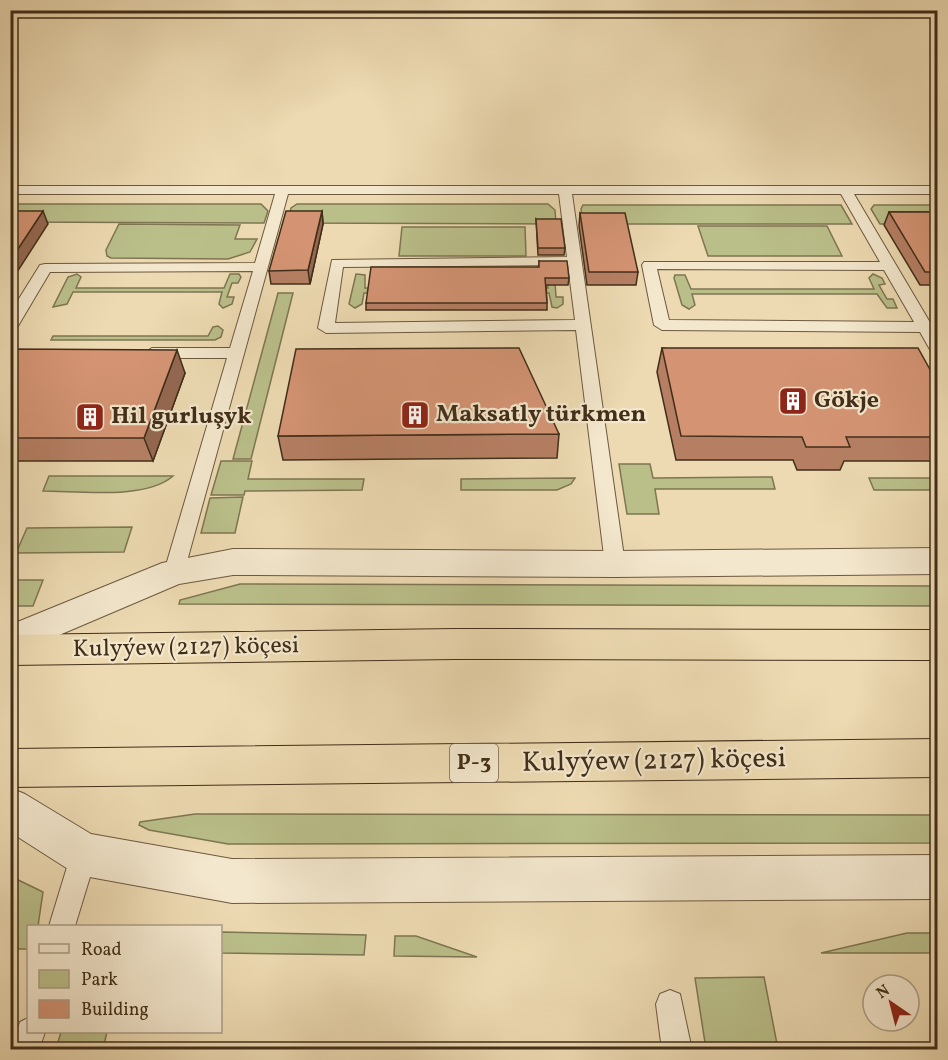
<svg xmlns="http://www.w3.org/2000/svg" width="948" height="1060" font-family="Vollkorn,serif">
  <rect width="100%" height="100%" fill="#eddab2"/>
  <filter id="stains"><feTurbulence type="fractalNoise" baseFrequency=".00333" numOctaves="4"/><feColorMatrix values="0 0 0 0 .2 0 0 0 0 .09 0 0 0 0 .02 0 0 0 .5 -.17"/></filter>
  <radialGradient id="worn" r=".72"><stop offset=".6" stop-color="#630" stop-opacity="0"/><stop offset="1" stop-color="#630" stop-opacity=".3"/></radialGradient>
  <g fill="#babf8a" stroke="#7e7652" stroke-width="1.5">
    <path d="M18,204H261L268,211L264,223L11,222V209Z"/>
    <path d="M297,204H548L555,210L556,224L287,223L291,208Z"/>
    <path d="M583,205H841L852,224H583L581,209Z"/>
    <path d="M937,205V224H880L871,209L874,205Z"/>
    <path d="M119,224L240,225L235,239H257L250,252L228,259L111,258L107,256L106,250Z"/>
    <path d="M698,226H827L842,256H708Z"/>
    <path d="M402,227H525L526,256H399Z"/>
    <path d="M77,274L81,277L76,288H224L230,274H239L241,277L238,283H232L227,297H234L232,304L223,308L219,304L222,292H73L67,304L53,307L68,277Z"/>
    <path d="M356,274L365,275V288H548L547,277L555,283L556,297H563V304L557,308L552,307L549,293H364L362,304L355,308L349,304Z"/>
    <path d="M873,274L882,278L885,284L879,285L887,299H893L897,308H887L877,294H692L695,305L689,309L682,305L674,278L675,275H685L691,289H874L869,278Z"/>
    <path d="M278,293H293L251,459H233Z"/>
    <path d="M218,326L223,330L221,337L215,340H51L53,336H208L213,327Z"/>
    <path d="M221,461H252L248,479H364L362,490L245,491L244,495H211Z"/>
    <path d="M619,464H650L653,478L772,477L775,489H655L659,514H627Z"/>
    <path d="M49,476H173C146,500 78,491 43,491Z"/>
    <path d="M575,478L571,484L557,490H461V479Z"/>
    <path d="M869,478H937V490H874Z"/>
    <path d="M243,497L235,533H201L210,498Z"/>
    <path d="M132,527L124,552L16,553L27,528Z"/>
    <path d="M11,580H43L33,606H11Z"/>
    <path d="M240,584L937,586L938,606L179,604L180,600Z"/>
    <path d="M195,814L937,815L938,843L228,844L149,830L139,825L140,822Z"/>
    <path d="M10,876L43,892L38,926H28V949H11Z"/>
    <path d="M221,932L366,935L364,955L221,953Z"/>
    <path d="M907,933H937V953H821Z"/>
    <path d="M395,936H416L477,957L394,956Z"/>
    <path d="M764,977L778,1049H706L695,978Z"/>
    <path d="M61,1032H107L103,1049H56Z"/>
  </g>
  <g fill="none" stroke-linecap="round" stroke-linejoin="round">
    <g stroke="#6c593f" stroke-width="2">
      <g id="service">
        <path d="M10,186H938V194H854L938,336V355L932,353L920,332L662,330L654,325L642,265L644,262H880L841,194H572L625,564L622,569L615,572L608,569L605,564L576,330L326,333L318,328L332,260L567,257L559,194H288L184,572L181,578L174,580L167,578L164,572L227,358H152L144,353L152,348H230L253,271L50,272L18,326L10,331V313L40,265L45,264L255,263L275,194H10ZM568,265L575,320L335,323L343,267ZM657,269L884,270L914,322L669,320Z"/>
        <path d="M84,841L93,845L97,854L75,926H49L71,854L75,845Z"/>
        <path d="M670,990L680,994L692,1050H662L656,1004L660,994Z"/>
        <path d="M28,1018V1032H45L39,1050H10L20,1022Z"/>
      </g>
    </g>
    <g stroke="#6c593f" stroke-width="2">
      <g id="minor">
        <path d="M938,548V574L615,577L233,575L179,584L10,656V625L162,563L233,549L615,551Z"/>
        <path d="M10,788L25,794L91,834L232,859L938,855V899L232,903L84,876L68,869L10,832Z"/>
      </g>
    </g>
    <g stroke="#412e19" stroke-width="2">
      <g id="trunk">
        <path d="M455,629L938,630V660L455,659L10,665V635Z"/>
        <path d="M938,739V777L10,787V749Z"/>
      </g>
    </g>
    <use href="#service" fill="#f3e7cd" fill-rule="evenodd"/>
    <use href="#minor" fill="#f3e7cd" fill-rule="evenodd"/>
    <use href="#trunk" fill="#eddab2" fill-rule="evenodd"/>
  </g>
  <g fill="#b67f64" stroke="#412e19" stroke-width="1.5">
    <path d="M322,211L323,224L310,284H271L269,271Z"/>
    <path d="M889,212H938V285H920L884,225Z"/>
    <path d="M580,213L638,272L636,285H587L579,226Z"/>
    <path d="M536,219L565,248L564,255H538Z"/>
    <path d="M539,261L569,278L568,285H546L547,303V310H366V303L539,267Z"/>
    <path d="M662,348L938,384V461H844L840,470H797L793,460H676L657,372Z"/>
    <path d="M10,349L185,373L153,461H10Z"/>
    <path d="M559,434L557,458L283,460L278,436Z"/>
  </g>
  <g fill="#946851" stroke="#412e19" stroke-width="1.5">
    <path d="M43,211L48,224L10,283V261Z"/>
    <path d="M322,211L323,224L310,284L308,270Z"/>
    <path d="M177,350L185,373L153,461L144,438Z"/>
  </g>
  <g fill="#d49474" stroke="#412e19" stroke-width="1.5">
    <path d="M10,211H43L10,261Z"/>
    <path d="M286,211H322L308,270L269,271Z"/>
    <path d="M889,212H938V272H925Z"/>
    <path d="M580,213H625L638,272H589Z"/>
    <path d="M536,219H561L565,248H538Z"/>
    <path d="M539,261H567L569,278H545L547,303H366L371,267H539Z"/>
    <path d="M519,348L559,434L278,436L296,349Z"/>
    <path d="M662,348H918L938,384V437H846L850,447H806L802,437L681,436Z"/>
    <path d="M10,349L177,350L144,438H10Z"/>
  </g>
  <defs>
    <g id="building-square" transform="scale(1.5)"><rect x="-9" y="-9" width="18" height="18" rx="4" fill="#8f2418" stroke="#f3e7cd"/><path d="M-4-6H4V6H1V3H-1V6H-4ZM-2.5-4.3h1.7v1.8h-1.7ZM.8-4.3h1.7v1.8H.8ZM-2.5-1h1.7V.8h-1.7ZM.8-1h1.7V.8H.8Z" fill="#fff"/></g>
  </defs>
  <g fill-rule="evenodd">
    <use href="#building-square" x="793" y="401"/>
    <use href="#building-square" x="415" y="415"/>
    <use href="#building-square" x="90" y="417"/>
  </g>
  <g text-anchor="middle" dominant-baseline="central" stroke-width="4.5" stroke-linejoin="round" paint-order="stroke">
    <rect fill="#f3e7cd" stroke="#76664f" stroke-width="1.5" x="450" y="744" width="48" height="38" rx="4.5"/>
    <g font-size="22" font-weight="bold" fill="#412e19">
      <text x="474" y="763">P-3</text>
    </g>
    <g font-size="24" font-weight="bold" fill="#412e19" stroke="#f3e7cd" text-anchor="start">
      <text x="814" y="401">Gökje</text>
      <text x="436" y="415">Maksatly türkmen</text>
      <text x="111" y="417">Hil gurluşyk</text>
    </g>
    <g font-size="24" fill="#412e19" stroke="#f3e7cd">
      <text transform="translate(186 648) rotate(-1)">Kulyýew (2127) köçesi</text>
    </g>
    <g font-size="28" fill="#412e19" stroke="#f3e7cd">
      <text transform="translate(654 761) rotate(-1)">Kulyýew (2127) köçesi</text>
    </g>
  </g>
  <rect width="948" height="1060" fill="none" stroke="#eddab2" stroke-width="36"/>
  <rect x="12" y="12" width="924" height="1036" fill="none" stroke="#412e19" stroke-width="3"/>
  <rect x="18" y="18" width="912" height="1024" fill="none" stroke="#412e19" stroke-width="1.5"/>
  <rect x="27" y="925" width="195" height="108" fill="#f3e7cd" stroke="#ac9d85" stroke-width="1.5"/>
  <rect x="39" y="944" width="30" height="9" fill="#f3e7cd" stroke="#ac9d85" stroke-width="1.5"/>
  <text x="81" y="955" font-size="18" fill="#412e19">Road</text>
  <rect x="39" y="970" width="30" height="18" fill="#babf8a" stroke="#ac9d85" stroke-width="1.5"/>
  <text x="81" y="985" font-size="18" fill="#412e19">Park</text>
  <rect x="39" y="1000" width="30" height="18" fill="#d49474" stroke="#ac9d85" stroke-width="1.5"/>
  <text x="81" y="1015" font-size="18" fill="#412e19">Building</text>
  <g transform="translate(891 1003) rotate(325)"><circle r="28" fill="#f3e7cd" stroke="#ac9d85" stroke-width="1.5"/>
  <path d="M0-4.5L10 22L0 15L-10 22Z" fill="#8f2418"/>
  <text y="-9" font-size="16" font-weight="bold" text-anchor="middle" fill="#412e19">N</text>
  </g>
  <rect width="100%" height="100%" filter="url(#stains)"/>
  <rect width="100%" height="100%" fill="url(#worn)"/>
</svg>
